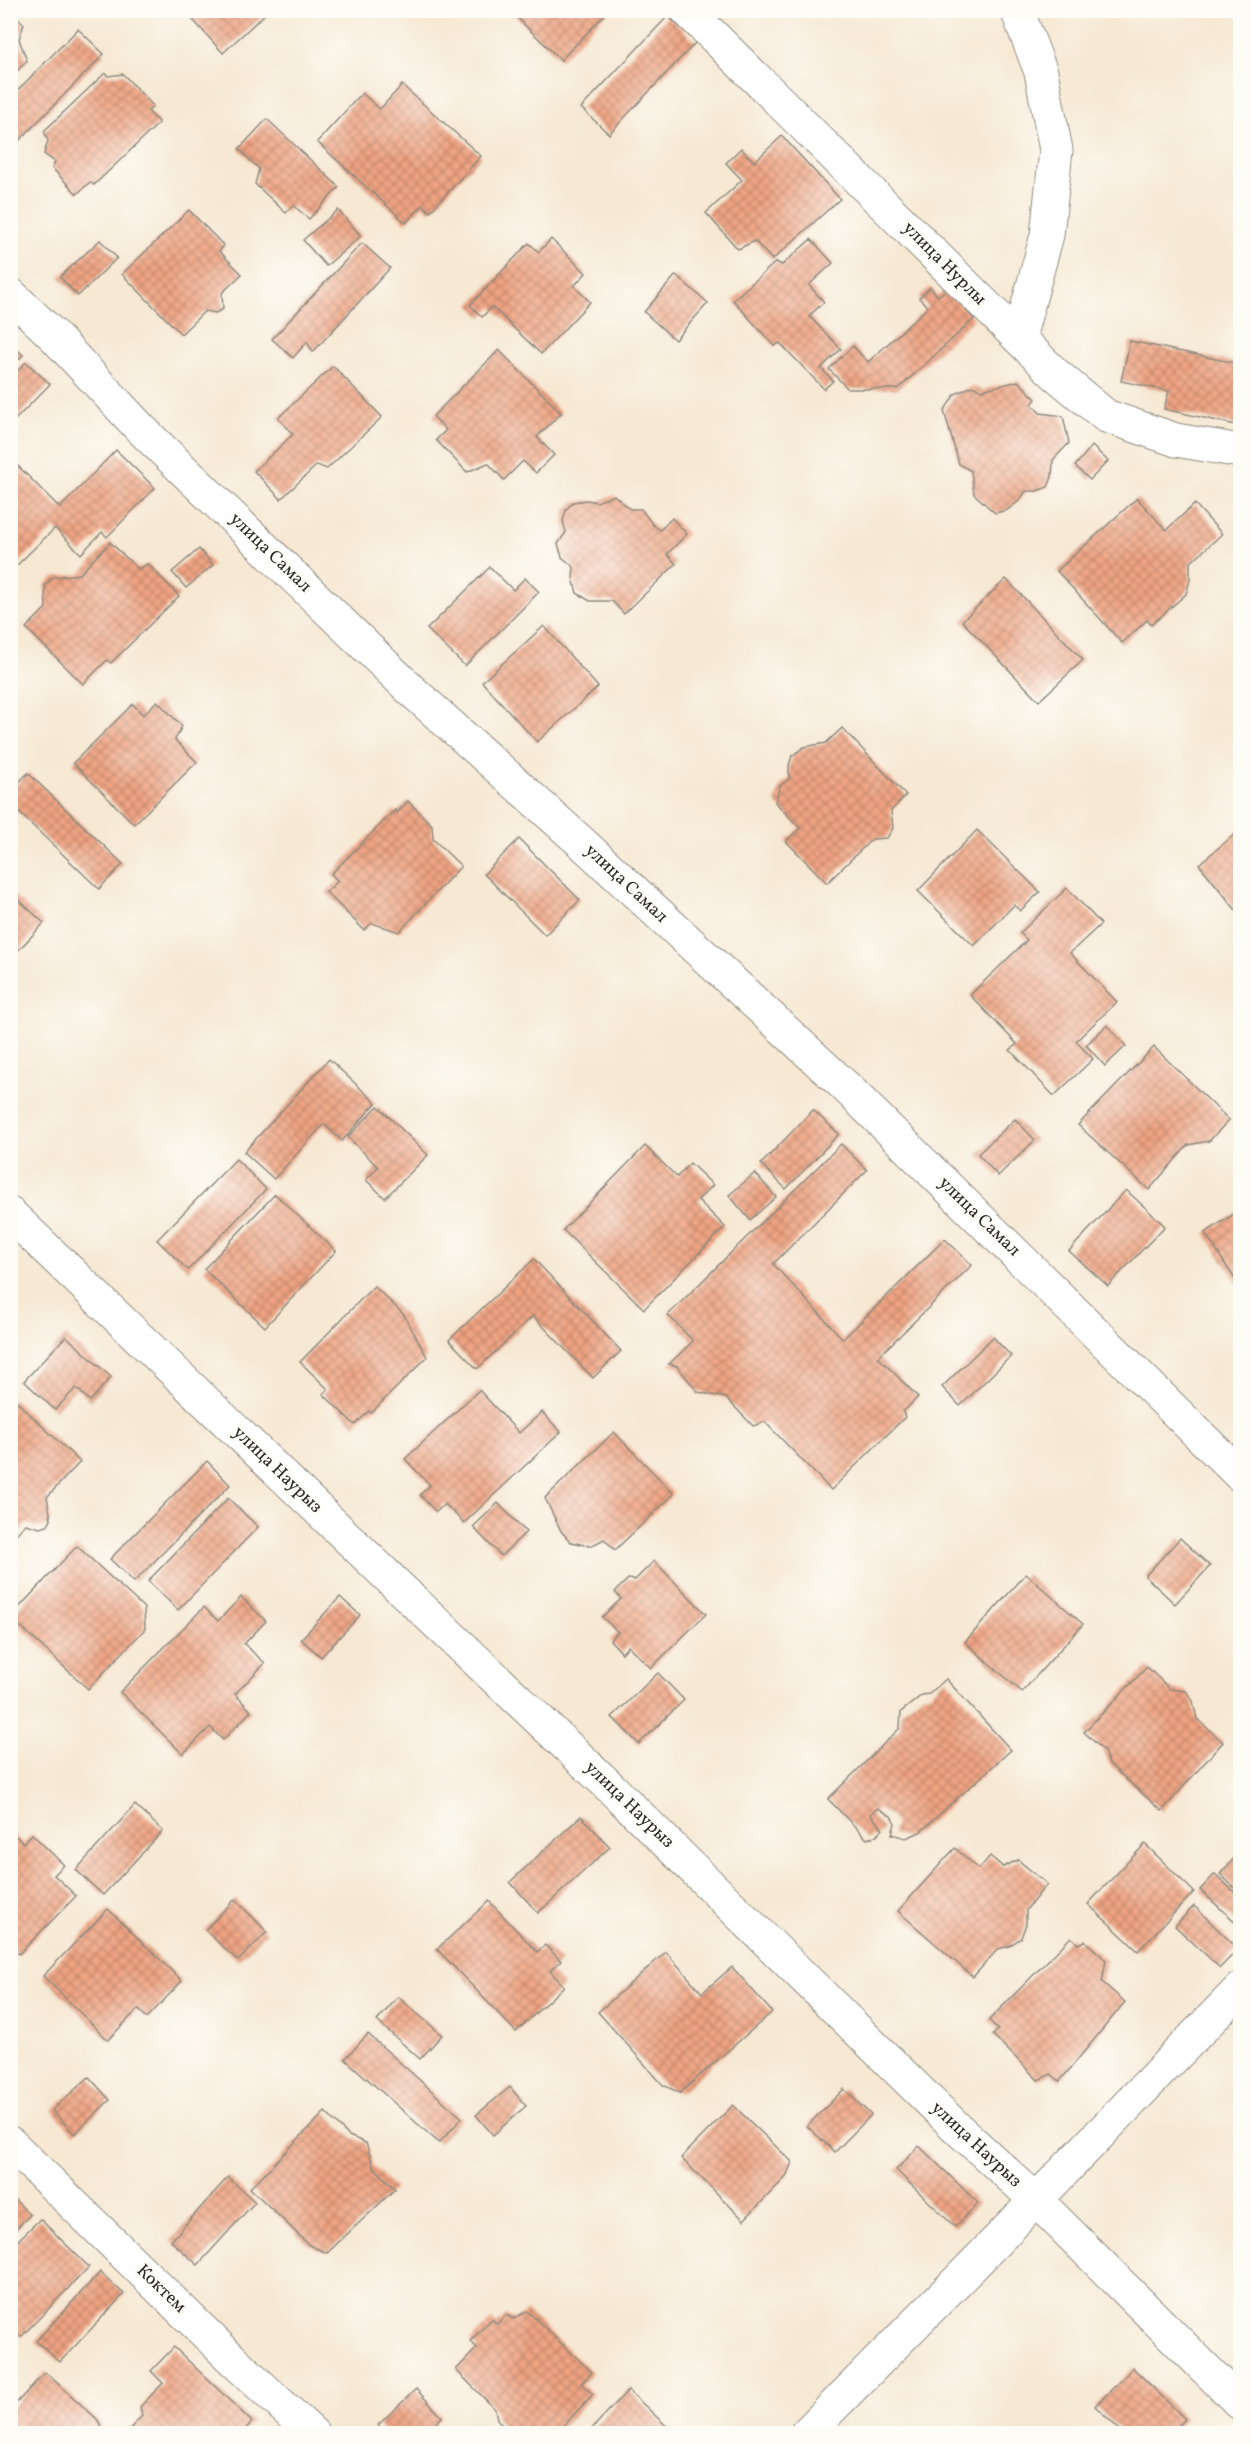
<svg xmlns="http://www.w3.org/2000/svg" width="1251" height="2444" font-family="Vollkorn,serif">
  <defs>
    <pattern id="building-cross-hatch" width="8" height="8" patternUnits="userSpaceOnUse" patternTransform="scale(1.5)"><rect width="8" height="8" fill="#efa483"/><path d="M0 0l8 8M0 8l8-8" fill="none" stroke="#c2866b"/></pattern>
  </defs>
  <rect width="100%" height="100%" fill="#fdfcf7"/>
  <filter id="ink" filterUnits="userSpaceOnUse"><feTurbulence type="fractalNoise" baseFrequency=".0167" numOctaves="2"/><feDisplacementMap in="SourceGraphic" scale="12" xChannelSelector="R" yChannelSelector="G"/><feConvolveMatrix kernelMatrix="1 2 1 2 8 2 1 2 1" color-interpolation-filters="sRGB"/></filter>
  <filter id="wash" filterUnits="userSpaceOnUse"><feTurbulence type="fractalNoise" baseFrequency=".008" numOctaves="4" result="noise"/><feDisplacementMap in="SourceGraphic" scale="24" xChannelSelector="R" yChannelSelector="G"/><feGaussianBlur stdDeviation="1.35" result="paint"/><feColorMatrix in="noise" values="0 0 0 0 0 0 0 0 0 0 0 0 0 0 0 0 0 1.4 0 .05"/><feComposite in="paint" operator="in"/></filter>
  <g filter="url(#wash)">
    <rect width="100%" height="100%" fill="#f6e8d3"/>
    <g id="blocks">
      <g fill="url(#building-cross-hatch)">
        <path d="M10,10L24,24L19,39L27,61L10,78Z"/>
        <path d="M184,10H266L267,12L223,53Z"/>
        <path d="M509,10H609L561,60Z"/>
        <path d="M668,16L696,42L609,134L581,108Z"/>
        <path d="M78,29L104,54L10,150V98Z"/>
        <path d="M105,73L108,76L123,74L153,106L148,111L159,123L94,185L90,182L77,194L52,168L55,162L44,154L48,141L44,131Z"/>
        <path d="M402,85L481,156L430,212L423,205L406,223L317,142L362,93L380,109Z"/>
        <path d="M267,119L339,187L309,219L293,205L286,213L255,184L259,169L239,149Z"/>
        <path d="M782,136L840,199L772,260L755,241L738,249L706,213L742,180L726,163L741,148L754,162Z"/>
        <path d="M189,210L224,246L219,251L242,274L222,293L223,309L216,313L205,311L181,334L122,274Z"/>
        <path d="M338,210L361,236L326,266L303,240Z"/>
        <path d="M551,239L586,273L574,286L590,302L541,354L492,307L482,317L470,305L529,243L539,252Z"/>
        <path d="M811,239L833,263L809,285L824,302L809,316L841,349L821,368L833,381L824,389L780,343L774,346L733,300L776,262L782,265Z"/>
        <path d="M100,240L117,258L78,296L60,277Z"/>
        <path d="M362,243L390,268L313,352L307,342L293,358L272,339Z"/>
        <path d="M676,275L708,303L675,340L644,312Z"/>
        <path d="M930,287L938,296L947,289L974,319L898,389H848L829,369L853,346L868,362L928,307L919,298Z"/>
        <path d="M1130,341L1240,364V426L1164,409L1169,391L1121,381Z"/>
        <path d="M10,343L23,355L10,368Z"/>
        <path d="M499,350L561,413L537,437L554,455L536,473L523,461L504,480L488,463L467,472L436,440L446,430L433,416Z"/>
        <path d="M26,362L50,384L10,425V379Z"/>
        <path d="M333,366L382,417L327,469L317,465L281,499L254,471L293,434L278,418Z"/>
        <path d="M1018,381L1036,399L1032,404L1040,413L1063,416L1069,443L1053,460L1052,477L1048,487L1037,491H1026L1019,501L1007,510L995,513L974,494L971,471L959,464L944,411L955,394L972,386L982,390Z"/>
        <path d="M1092,446L1108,461L1090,480L1075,466Z"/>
        <path d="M116,450L155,488L107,537L102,532L81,554L55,528L10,572V458L60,508Z"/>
        <path d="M614,495L630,509H641L653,525L660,530L672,518L687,534L667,554L676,564L624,614L612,601H590L577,593L573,578L574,567L562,557L558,544L566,532L563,521L566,510L573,502L587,500L597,502Z"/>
        <path d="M1137,498L1166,530L1195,504L1222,534L1190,563V580L1186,594L1151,625L1147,620L1122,643L1057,571Z"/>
        <path d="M110,542L138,569L148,564L179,596L111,663L107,660L83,684L26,628L46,608L45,585L54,577L80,574Z"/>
        <path d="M199,549L213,565L186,588L172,572Z"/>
        <path d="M490,567L513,590L525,578L539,592L465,666L427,629Z"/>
        <path d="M1006,579L1083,660L1039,701L962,621Z"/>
        <path d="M544,626L598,687L537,742L482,682Z"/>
        <path d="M157,701L182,726L175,740L197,762L134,824L73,763L133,704L143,715Z"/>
        <path d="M842,728L906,795L891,811L893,828L887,838L872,839L827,883L786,841L800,828L775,802L780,786L789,779V765L792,756L804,747L826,743Z"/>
        <path d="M28,773L123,864L99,889L10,804V791Z"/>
        <path d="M408,801L432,825L433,839L461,866L399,932L372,923L364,930L326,892L338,881L331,874L395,810L397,813Z"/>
        <path d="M977,830L1040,892L1020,911L1014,905L974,946L918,891Z"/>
        <path d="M1240,830V915L1199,864Z"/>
        <path d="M519,839L580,900L545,935L484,874Z"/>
        <path d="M1067,888L1101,924L1070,953L1117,1002L1076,1041L1093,1059L1054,1096L1010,1050L1017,1044L970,995L1027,940L1020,933Z"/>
        <path d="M10,892L44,923L10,959Z"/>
        <path d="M1107,1025L1126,1046L1105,1066L1086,1045Z"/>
        <path d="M1154,1047L1229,1120L1209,1141L1188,1145L1149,1190L1078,1125Z"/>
        <path d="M329,1059L376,1103L342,1141L324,1124L274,1179L244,1152Z"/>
        <path d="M378,1106L428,1155L385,1198L366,1180L378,1167L348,1137Z"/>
        <path d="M813,1110L839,1134L786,1189L761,1164Z"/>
        <path d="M1015,1119L1035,1140L998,1176L978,1154Z"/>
        <path d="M841,1144L867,1170L773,1264L843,1339L945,1239L972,1265L878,1357L918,1397L903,1412L905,1417L831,1490L765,1422L753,1426L726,1398L698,1392L677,1366L669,1364L693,1341L668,1315Z"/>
        <path d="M645,1146L677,1177L690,1163L713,1185L698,1200L725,1227L644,1309L563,1230Z"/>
        <path d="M236,1159L266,1189L188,1270L157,1240Z"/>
        <path d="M755,1173L776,1197L750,1220L729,1195Z"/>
        <path d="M1126,1190L1165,1226L1108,1286L1069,1251Z"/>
        <path d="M275,1194L336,1251L265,1327L204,1269Z"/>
        <path d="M1240,1210V1287L1205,1233Z"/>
        <path d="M534,1259L621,1351L593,1378L533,1316L477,1369L449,1340Z"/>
        <path d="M374,1286L404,1315L427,1357L371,1413L369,1411L355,1425L323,1394L328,1389L300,1362Z"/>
        <path d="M66,1336L111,1377L90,1401L76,1388L55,1410L24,1381Z"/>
        <path d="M993,1337L1011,1356L960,1406L942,1387Z"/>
        <path d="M479,1390L519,1433L542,1412L561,1432L464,1523L445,1504L436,1512L420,1495L430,1485L405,1459Z"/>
        <path d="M14,1399L80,1462L47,1497L51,1519L47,1526L40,1528L26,1524L10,1540V1403Z"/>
        <path d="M614,1432L674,1494L615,1550L604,1539L591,1546L571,1542L561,1531L545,1498Z"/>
        <path d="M207,1461L230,1485L134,1582L110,1559Z"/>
        <path d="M228,1498L258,1527L178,1610L148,1581Z"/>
        <path d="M498,1503L526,1532L501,1556L473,1527Z"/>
        <path d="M1180,1538L1210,1566L1175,1604L1145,1576Z"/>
        <path d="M77,1546L144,1608L145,1629L88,1689L10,1617Z"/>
        <path d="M654,1561L706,1614L651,1668L628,1646L622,1653L610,1640L618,1632L602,1617L621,1599L615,1592L628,1579L635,1580Z"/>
        <path d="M1026,1574L1083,1624L1022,1692L965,1642Z"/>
        <path d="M241,1597L266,1621L244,1644L265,1663L235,1694L251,1711L223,1740L210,1727L183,1754L120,1692L204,1607L218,1621Z"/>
        <path d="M340,1597L360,1615L321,1657L301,1639Z"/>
        <path d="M1147,1667L1170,1689L1186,1691L1193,1701L1197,1719L1223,1742L1162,1811L1109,1764L1104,1751L1084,1732Z"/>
        <path d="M658,1673L684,1700L639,1744L612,1717Z"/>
        <path d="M946,1679L1011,1750L920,1832L906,1838L892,1834L895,1823L891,1816L878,1808L870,1814L883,1829L877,1835L867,1839L828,1799L900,1728L901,1712L922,1695L929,1694Z"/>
        <path d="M135,1805L163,1831L103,1895L76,1870Z"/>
        <path d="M581,1816L610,1847L538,1913L510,1882Z"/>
        <path d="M10,1831L23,1843L32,1834L64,1865L54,1875L76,1896L19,1954L10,1946Z"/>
        <path d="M1145,1844L1194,1892L1138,1951L1088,1904Z"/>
        <path d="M955,1848L979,1869L990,1856L1003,1867L1018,1860L1047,1884L1026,1910V1924L1021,1938L1009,1946L998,1949L973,1977L898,1911Z"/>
        <path d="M1240,1852V1893L1220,1874Z"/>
        <path d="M1215,1874L1240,1897V1926L1200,1890Z"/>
        <path d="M235,1899L267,1932L238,1961L205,1930Z"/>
        <path d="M489,1901L537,1952L545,1945L561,1961L550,1971L564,1986L516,2032L437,1949Z"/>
        <path d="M1194,1906L1238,1949L1220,1968L1175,1926Z"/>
        <path d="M108,1909L182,1981L147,2018L138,2009L108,2040L43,1976Z"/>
        <path d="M1071,1937L1078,1944L1085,1941L1106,1960L1102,1982L1125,2002L1060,2081L1051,2074L1038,2080L993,2035L998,2030L989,2020Z"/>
        <path d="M666,1952L702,1993L732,1967L772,2012L680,2093L663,2085L598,2012Z"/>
        <path d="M398,1997L442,2035L420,2059L377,2021Z"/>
        <path d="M368,2034L462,2118L439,2143L345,2059Z"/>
        <path d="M89,2077L110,2100L74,2134L52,2110Z"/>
        <path d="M510,2087L526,2106L493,2135L476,2115Z"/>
        <path d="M844,2089L871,2115L835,2152L807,2126Z"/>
        <path d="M733,2105L792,2162L786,2177L744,2220L681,2158Z"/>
        <path d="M325,2112L349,2136L366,2143L374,2167L395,2189L327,2253L309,2245L250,2188Z"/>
        <path d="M919,2146L978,2203L955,2227L896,2170Z"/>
        <path d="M228,2177L255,2202L198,2265L171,2241Z"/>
        <path d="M10,2195L30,2215L10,2234Z"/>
        <path d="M40,2219L89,2267L21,2337L10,2326V2248Z"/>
        <path d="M100,2272L124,2294L60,2362L36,2341Z"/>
        <path d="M527,2311L592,2372L581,2384L593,2394L556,2434H509L497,2419L495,2409L456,2370L477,2348L470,2341L492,2319L497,2324L506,2315L514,2319Z"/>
        <path d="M174,2347L252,2422L241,2434H125L142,2416L140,2407L163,2383L151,2371Z"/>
        <path d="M1133,2368L1185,2419L1171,2434H1124L1095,2406Z"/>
        <path d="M45,2372L97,2419L106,2434H10V2410Z"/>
        <path d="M416,2389L442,2417L425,2434H385L378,2425Z"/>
        <path d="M628,2390L675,2434H587Z"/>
      </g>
    </g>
  </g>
  <g filter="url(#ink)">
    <use href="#blocks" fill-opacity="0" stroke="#908a7f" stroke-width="1.5"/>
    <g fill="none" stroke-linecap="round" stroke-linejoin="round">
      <g stroke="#908a7f" stroke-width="35">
        <g id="minor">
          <path d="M687,10L1054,373L1106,416L1176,440L1240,451"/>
          <path d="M1017,10L1041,72L1056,150L1047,235L1019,338"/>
          <path d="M10,294L54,336L140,428L411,690L581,842L846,1087L1240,1475"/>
          <path d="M10,2143L234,2361L313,2434"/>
          <path d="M806,2434L979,2259L1240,1989"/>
        </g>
      </g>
      <g stroke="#908a7f" stroke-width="35">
        <path id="tertiary" d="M10,1214L403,1591L605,1782L956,2127L1036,2200L1240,2403"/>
      </g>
      <use href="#minor" stroke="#fff" stroke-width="33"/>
      <use href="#tertiary" stroke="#fff" stroke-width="33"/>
    </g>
  </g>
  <g text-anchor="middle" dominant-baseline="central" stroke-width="6" stroke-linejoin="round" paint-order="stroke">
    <g font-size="18" fill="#2b2b2b" stroke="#fdfcf7">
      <text transform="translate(944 264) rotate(45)">улица Нурлы</text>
      <text transform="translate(270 553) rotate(44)">улица Самал</text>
      <text transform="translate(626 884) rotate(43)">улица Самал</text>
      <text transform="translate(979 1217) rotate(44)">улица Самал</text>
      <text transform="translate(277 1470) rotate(44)">улица Наурыз</text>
      <text transform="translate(629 1805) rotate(44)">улица Наурыз</text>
      <text transform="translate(976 2145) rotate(43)">улица Наурыз</text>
      <text transform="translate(161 2289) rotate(44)">Коктем</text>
    </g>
  </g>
  <rect width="1251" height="2444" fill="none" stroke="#fdfcf7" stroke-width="36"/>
</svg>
